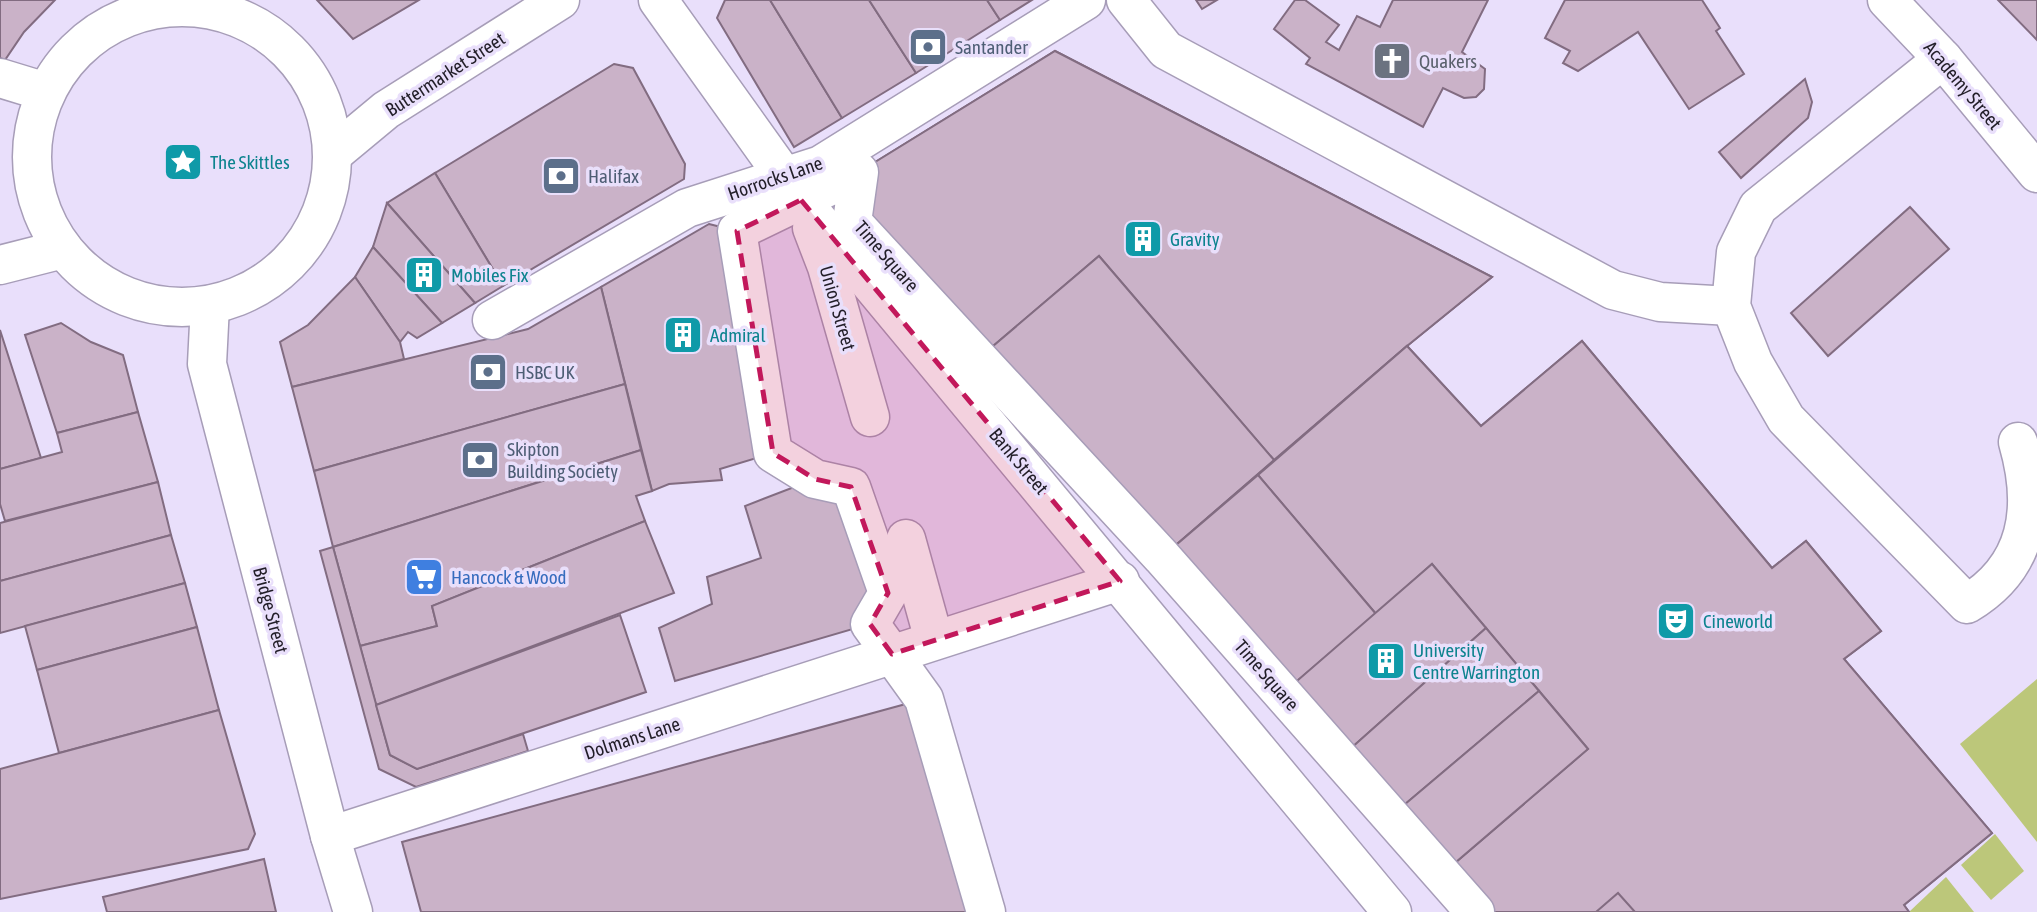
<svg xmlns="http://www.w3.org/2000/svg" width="2037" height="912" font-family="'Asap Condensed',sans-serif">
  <rect width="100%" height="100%" fill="#e9dffb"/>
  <g fill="#bcc77a">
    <path d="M2037,679V842L1960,744Z"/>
    <path d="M1995,834L2024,871L1991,900L1961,865Z"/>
    <path d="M1946,877L1974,912H1909Z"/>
  </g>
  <g fill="#cab2c8" stroke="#826c81" stroke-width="2">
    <path d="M0,0H55L24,32L5,60L0,58Z"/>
    <path d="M317,0H419L353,39Z"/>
    <path d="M725,0H770L842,118L794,147L717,18Z"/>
    <path d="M770,0H869L916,73L842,118Z"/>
    <path d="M869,0H987L1000,20L916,73Z"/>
    <path d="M987,0H1032L1000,20Z"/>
    <path d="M1196,0H1217L1202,9Z"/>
    <path d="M1295,0H1305L1339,25L1326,42L1339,50L1357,16L1380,27L1393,0H1488L1462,52L1485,69L1484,89L1476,97L1464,98L1443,88L1423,127L1306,64L1310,58L1274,29Z"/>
    <path d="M1565,0H1702L1720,28L1716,31L1744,74L1689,109L1638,32L1578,71L1563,63L1570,51L1545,38Z"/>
    <path d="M1998,0H2037V40Z"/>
    <path d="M1055,51L1492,277L1407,346L1162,557L852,222L859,172Z"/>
    <path d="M1055,51L1492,277L1407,346L1274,460L1099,256L979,358L852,222L859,172Z"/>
    <path d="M614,64L633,68L685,164L684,179L503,286L435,173Z"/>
    <path d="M1805,79L1812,102L1808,118L1741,178L1719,152Z"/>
    <path d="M435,173L503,286L475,303L387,203Z"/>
    <path d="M387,203L475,303L442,323L373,247Z"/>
    <path d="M1910,207L1949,249L1828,356L1791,313Z"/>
    <path d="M709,224L737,231L773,453L720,469L722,480L669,484L652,491L601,287Z"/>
    <path d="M373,247L442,323L417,338L408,332L400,342L355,277Z"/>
    <path d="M1099,256L1274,460L1162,557L979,358Z"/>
    <path d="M355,277L400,342L404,359L292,387L280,342L308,325Z"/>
    <path d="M601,287L625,384L314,471L292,387L528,329Z"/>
    <path d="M61,323L91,342L123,355L138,412L57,433L25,335Z"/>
    <path d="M0,330L41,458L0,469Z"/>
    <path d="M1582,341L1772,568L1806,541L1881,631L1844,659L1992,833L1904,905L1909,912H1475L1162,557L1407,346L1481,426Z"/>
    <path d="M1582,341L1772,568L1806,541L1881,631L1844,659L1992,833L1904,905L1909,912H1635L1618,893L1596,912H1475L1442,874L1588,749L1432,564L1376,614L1258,475L1407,346L1481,426Z"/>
    <path d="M625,384L641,450L333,547L314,471Z"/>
    <path d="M138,412L158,482L5,521L0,504V469L62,452L57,433Z"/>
    <path d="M641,450L652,491L636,496L645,521L432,606L437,626L360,646L333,547Z"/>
    <path d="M1258,475L1376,614L1283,693L1162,557Z"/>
    <path d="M815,479L851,487L888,593L870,624L675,681L659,628L712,604L707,577L761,558L745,506Z"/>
    <path d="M158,482L171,535L0,581V523Z"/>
    <path d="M645,521L674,593L376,705L360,646L437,626L432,606Z"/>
    <path d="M171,535L185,583L0,633V581Z"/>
    <path d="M333,547L390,755L417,769L523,734L528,751L416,787L379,769L320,551Z"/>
    <path d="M1432,564L1486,628L1340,758L1283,693Z"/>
    <path d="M185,583L197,627L37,670L25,626Z"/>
    <path d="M620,615L646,692L417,769L390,755L376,705Z"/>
    <path d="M197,627L219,710L59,753L37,670Z"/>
    <path d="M1486,628L1539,691L1391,816L1340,758Z"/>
    <path d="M1539,691L1588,749L1442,874L1391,816Z"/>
    <path d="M924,699L986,912H421L402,842Z"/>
    <path d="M219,710L255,834L248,849L0,899V769Z"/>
    <path d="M264,859L276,912H107L103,897Z"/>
  </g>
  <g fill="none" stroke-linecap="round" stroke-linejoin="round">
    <g stroke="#a79db8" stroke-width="41">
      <g id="minor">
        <path d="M658,0L801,200L1392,912"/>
        <path d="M1126,0L1166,50L1613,290L1660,302L1731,306"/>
        <path d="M1887,0L1943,59L2037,173"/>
        <circle cx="182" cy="157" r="150"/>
        <path d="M1943,59L1758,207L1736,252L1731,306L1753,362L1786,419L1967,604C2029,567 2037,508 2018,442"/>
        <path d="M0,78L46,92"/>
        <path d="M333,154L386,110L560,0"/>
        <path d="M812,228L827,267L870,417"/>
        <path d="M0,265L63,249"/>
        <path d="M210,305L207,364L330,836L353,912"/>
        <path d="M492,320L687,208L821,165L1086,0"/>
        <path d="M906,539L934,640"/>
        <path d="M330,836L1120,581"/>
        <path d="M986,912L924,699L870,624L888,593L851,487L815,479L773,453L737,231L859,172L852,222L1162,557L1475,912"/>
      </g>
    </g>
    <use href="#minor" stroke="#fff" stroke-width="38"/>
  </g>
  <path fill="#c2185b" fill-opacity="0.2" stroke="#c2185b" stroke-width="5" stroke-dasharray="14 9" stroke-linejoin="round" d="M801,200L1120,581L892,654L870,624L888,593L851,487L815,479L773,453L737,231Z"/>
  <defs>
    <g id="bank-square" transform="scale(2.0125)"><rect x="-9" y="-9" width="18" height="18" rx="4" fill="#5c6f8a" stroke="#e9dffb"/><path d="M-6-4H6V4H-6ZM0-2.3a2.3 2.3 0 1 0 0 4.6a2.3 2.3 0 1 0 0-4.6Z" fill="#fff"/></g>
    <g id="church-square" transform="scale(2.0125)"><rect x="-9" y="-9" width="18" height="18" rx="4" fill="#6b7280" stroke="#e9dffb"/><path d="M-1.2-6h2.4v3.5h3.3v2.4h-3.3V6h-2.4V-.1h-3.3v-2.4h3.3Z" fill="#fff"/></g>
    <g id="sight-square" transform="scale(2.0125)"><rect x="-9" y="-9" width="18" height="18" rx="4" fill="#0f9aa8" stroke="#e9dffb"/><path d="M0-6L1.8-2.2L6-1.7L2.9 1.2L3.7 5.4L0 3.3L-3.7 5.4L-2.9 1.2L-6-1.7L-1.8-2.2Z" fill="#fff"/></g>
    <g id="building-square" transform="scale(2.0125)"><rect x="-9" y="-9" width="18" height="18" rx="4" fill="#0f9aa8" stroke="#e9dffb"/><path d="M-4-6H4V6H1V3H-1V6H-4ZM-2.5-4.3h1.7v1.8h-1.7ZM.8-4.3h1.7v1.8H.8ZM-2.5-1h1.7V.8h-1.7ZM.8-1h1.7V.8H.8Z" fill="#fff"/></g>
    <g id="supermarket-square" transform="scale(2.0125)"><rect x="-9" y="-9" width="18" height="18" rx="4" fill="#3f7fe0" stroke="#e9dffb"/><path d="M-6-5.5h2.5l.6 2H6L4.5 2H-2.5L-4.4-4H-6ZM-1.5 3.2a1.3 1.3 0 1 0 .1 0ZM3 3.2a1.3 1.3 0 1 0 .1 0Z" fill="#fff"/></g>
    <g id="theatre-square" transform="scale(2.0125)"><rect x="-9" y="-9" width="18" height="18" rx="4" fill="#0f9aa8" stroke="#e9dffb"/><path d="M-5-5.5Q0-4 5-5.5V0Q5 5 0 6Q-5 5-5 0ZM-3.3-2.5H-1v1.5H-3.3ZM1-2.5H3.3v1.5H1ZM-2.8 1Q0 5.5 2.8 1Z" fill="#fff"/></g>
  </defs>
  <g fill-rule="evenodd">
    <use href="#bank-square" x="928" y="47"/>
    <use href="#church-square" x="1392" y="61"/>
    <use href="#sight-square" x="183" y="162"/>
    <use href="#bank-square" x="561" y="176"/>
    <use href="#building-square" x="1143" y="239"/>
    <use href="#building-square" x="424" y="275"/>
    <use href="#building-square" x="683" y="335"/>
    <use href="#bank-square" x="488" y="372"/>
    <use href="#bank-square" x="480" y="460"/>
    <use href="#supermarket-square" x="424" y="577"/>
    <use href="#theatre-square" x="1676" y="621"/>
    <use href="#building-square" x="1386" y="661"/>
  </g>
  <g text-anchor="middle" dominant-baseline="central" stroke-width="7" stroke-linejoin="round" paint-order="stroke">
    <g font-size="19" fill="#4e5e75" stroke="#e9dffb" text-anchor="start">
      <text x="955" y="47">Santander</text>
      <text x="588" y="176">Halifax</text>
      <text x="515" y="372">HSBC UK</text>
      <text x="507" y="449">Skipton<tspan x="507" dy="22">Building Society</tspan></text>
    </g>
    <g font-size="19" fill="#5b616d" stroke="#e9dffb" text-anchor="start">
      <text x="1419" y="61">Quakers</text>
    </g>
    <g font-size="19" fill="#221e28" stroke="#e9dffb">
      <text transform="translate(445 74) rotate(-33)">Buttermarket Street</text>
      <text transform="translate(1963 85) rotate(50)">Academy Street</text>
      <text transform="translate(775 178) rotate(-19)">Horrocks Lane</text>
      <text transform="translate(887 256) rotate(49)">Time Square</text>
      <text transform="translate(838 308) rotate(74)">Union Street</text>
      <text transform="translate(1019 461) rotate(50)">Bank Street</text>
      <text transform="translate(271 610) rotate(75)">Bridge Street</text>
      <text transform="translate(1267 675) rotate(49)">Time Square</text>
      <text transform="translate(632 738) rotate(-18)">Dolmans Lane</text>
    </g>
    <g font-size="19" fill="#0d838f" stroke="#e9dffb" text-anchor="start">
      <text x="210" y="162">The Skittles</text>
      <text x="1170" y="239">Gravity</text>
      <text x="451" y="275">Mobiles Fix</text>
      <text x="710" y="335">Admiral</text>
      <text x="1703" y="621">Cineworld</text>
      <text x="1413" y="650">University<tspan x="1413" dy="22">Centre Warrington</tspan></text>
    </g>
    <g font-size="19" fill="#366cbe" stroke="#e9dffb" text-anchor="start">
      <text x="451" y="577">Hancock &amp; Wood</text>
    </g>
  </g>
</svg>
